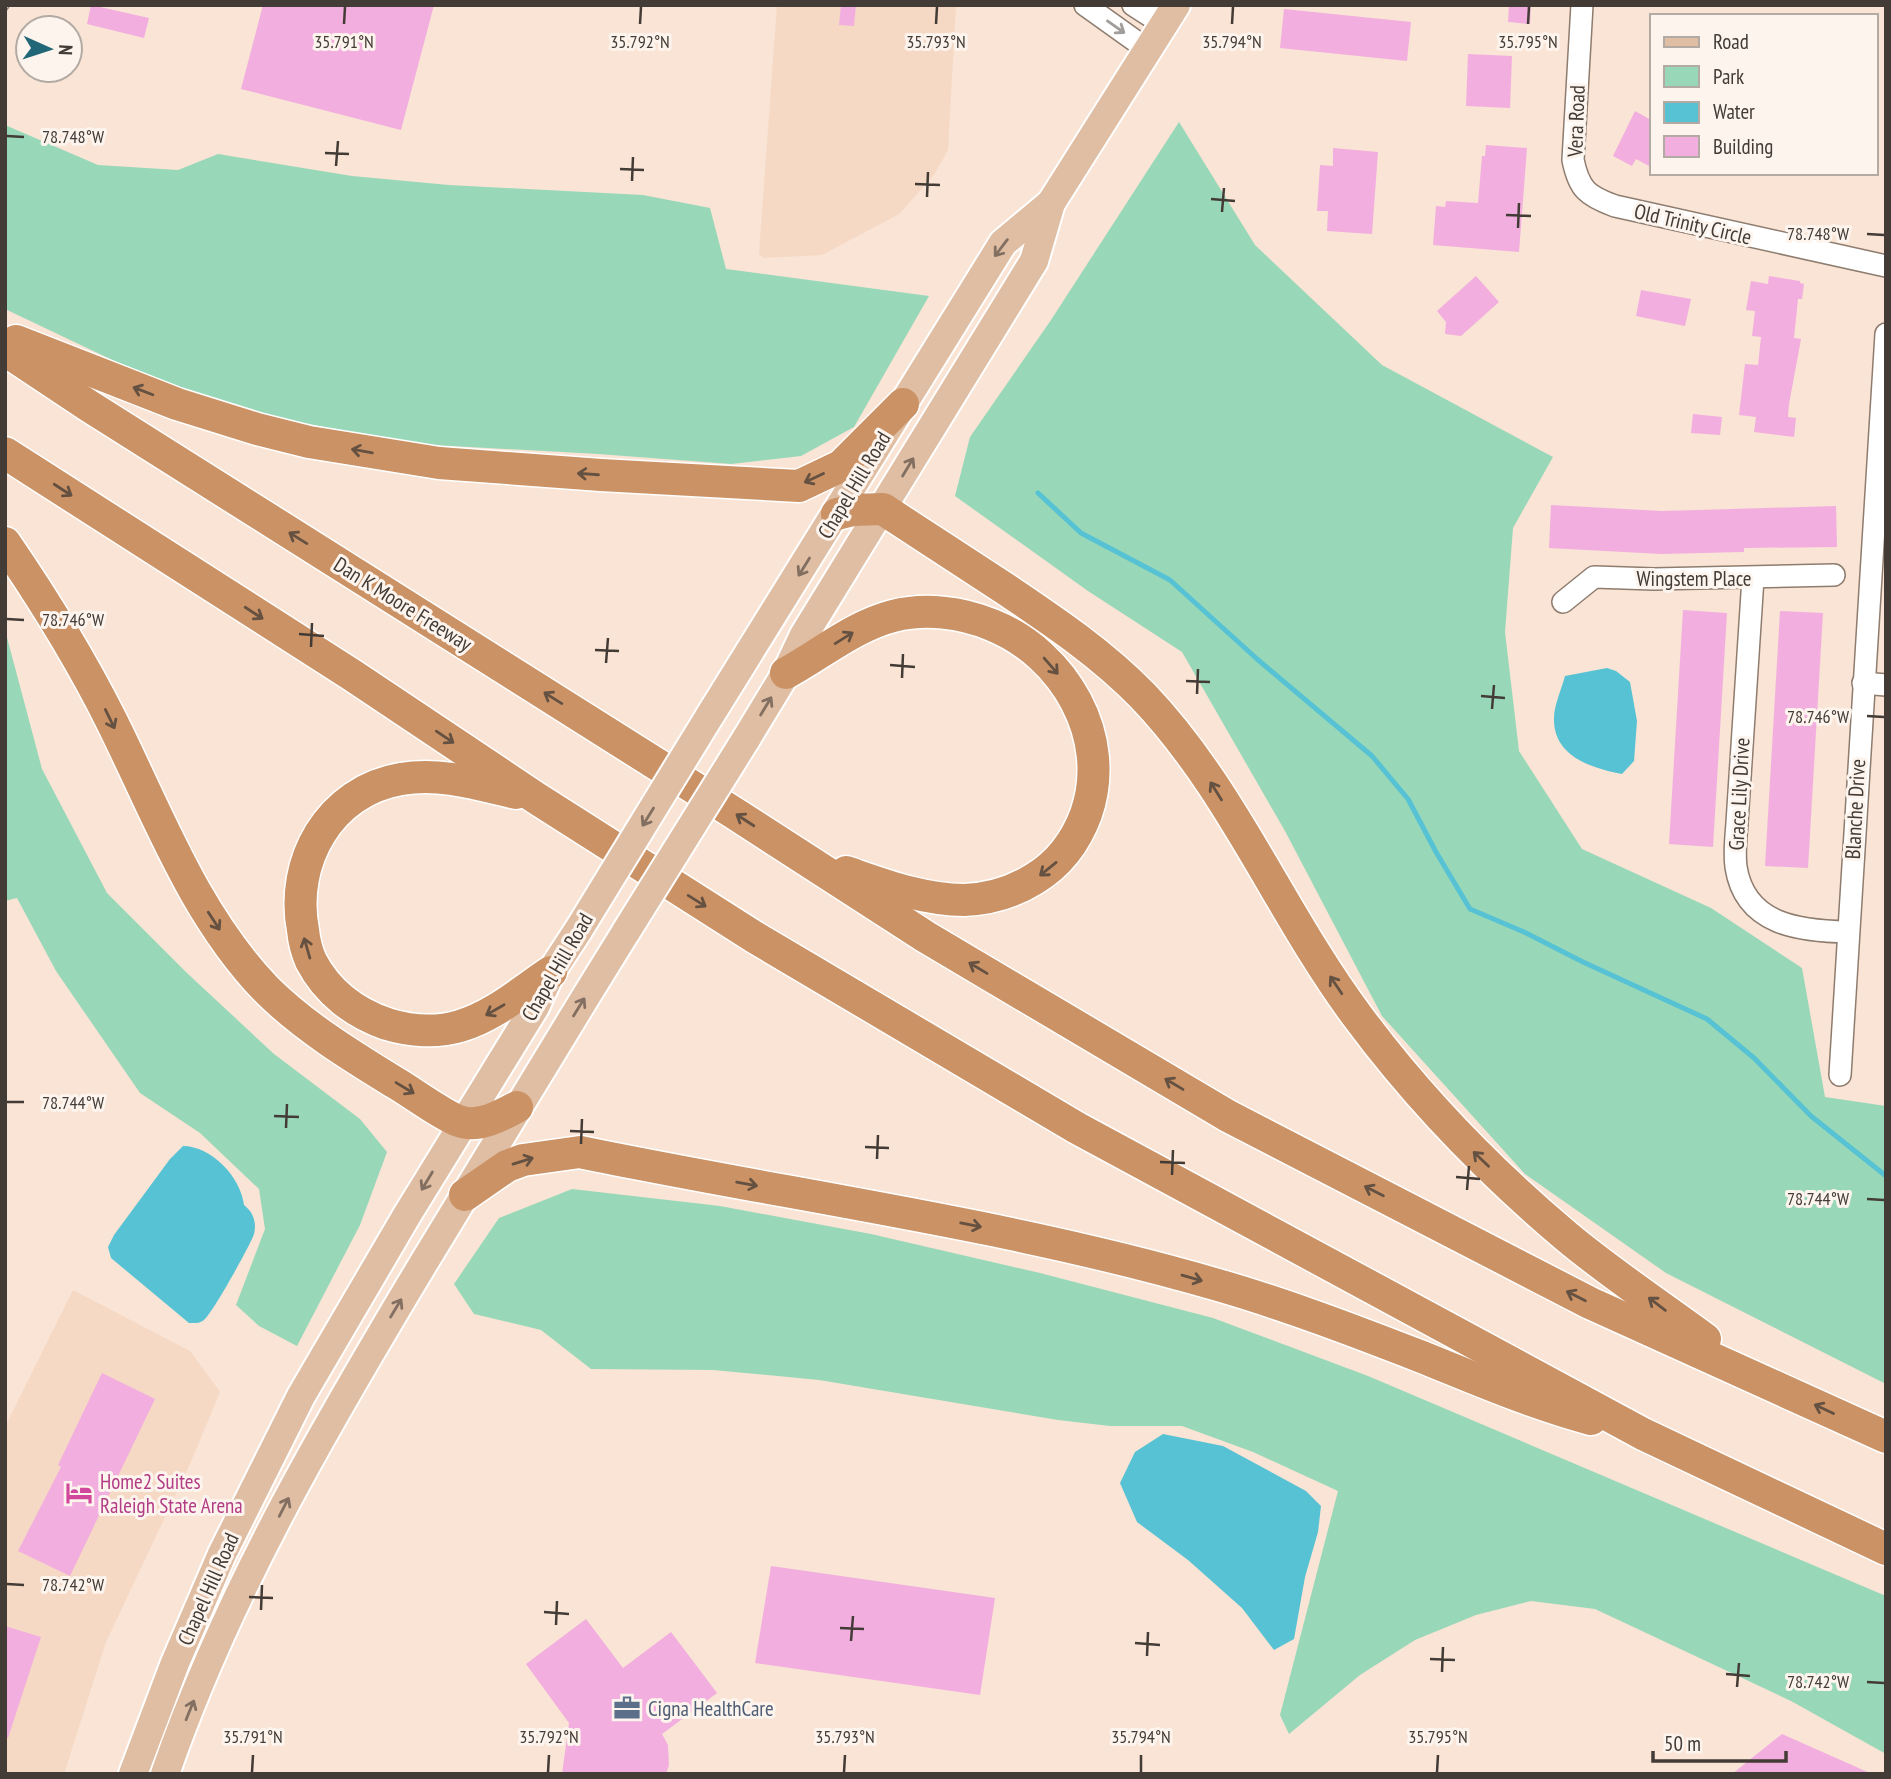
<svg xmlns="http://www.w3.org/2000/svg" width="1891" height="1779" font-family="'PT Sans Narrow',sans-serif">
  <rect width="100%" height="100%" fill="#f9e4d5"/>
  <g fill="#f5d9c5">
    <path d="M777,5H956L948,150L934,175L899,214L822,255L764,258L759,254Z"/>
    <path d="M73,1290L190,1351L220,1392L190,1464L106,1642L64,1774H5V1427Z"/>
  </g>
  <g fill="#98d8b9">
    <path d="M1179,122L1255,245L1382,365L1553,457L1513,528L1505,632L1519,751L1582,849L1711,908L1802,968L1825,1097L1886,1106V1384L1666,1273L1525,1174L1382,1016L1285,831L1182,652L1088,591L955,496L970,437L1051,320Z"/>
    <path d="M5,125L98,165L178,170L218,154L352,176L449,185L643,195L710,208L726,269L929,296L854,427L801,456L731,464L598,454L414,444L277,418L148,377L5,309Z"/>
    <path d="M5,630L42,769L107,893L187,973L274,1054L360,1119L387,1152L360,1225L297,1346L259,1326L236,1305L265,1229L259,1189L200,1133L140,1093L56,971L17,898L5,901Z"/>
    <path d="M572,1189L720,1206L871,1234L1040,1273L1213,1318L1368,1376L1886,1596V1754L1791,1701L1595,1609L1531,1601L1476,1615L1415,1640L1360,1675L1289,1734L1280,1715L1338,1491L1253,1452L1182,1426H1110L1058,1420L819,1380L713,1370L591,1369L541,1330L474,1314L454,1284L499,1218Z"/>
  </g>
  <g fill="#56c2d3">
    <path d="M1607,668L1616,671L1630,682L1637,721L1634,761L1622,774C1591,768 1553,756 1554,718C1554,705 1562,688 1565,676Z"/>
    <path d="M183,1146C211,1146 241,1177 244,1205C253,1212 257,1222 254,1234C251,1244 212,1314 204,1320C199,1324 195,1323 189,1323L111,1258L108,1247L114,1235L170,1159Z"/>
    <path d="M1163,1434L1223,1446L1306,1491L1321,1506L1318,1532L1305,1577L1294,1639L1274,1650L1242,1608L1188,1560L1137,1522L1120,1483L1135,1452Z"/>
  </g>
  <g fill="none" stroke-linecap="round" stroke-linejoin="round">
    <path stroke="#56c2d3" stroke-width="5" d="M1038,493L1081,533L1170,580L1257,659L1372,756L1408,799L1436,852L1470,909L1524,932L1583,962L1707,1019L1754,1058L1811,1116L1886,1176"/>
  </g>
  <g fill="#f2aedf">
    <path d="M91,5L149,18L144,38L87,24Z"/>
    <path d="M263,5H434L401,130L241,89Z"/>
    <path d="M841,5H856L854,26L839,25Z"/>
    <path d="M1509,5H1531L1530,24L1508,22Z"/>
    <path d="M1284,9L1411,22L1407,61L1280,48Z"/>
    <path d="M1468,54L1512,56L1510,108L1466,106Z"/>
    <path d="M1635,111L1651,120V167L1636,159L1632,166L1613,156Z"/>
    <path d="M1486,145L1527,148L1519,252L1433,245L1436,206L1445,207L1446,201L1478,203L1482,156H1485Z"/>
    <path d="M1333,148L1378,152L1372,234L1327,231L1328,211H1317L1320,165L1333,166Z"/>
    <path d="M1476,276L1499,302L1461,336L1445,334L1446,322L1437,311Z"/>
    <path d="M1769,276L1800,281V283L1804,284L1802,299H1798L1794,338L1801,339L1789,404L1788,417L1796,418L1794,437L1754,432L1756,417L1739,415L1745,364L1758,365L1761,337L1752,336L1755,311L1746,310L1751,281L1768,284Z"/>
    <path d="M1641,290L1691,299L1685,326L1636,316Z"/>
    <path d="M1693,414L1722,417L1720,435L1691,433Z"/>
    <path d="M1551,505L1662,511L1836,506L1837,547L1744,548V552L1661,554L1549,548Z"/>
    <path d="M1683,610L1727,613L1713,847L1669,844Z"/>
    <path d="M1780,611L1823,613L1808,868L1765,866Z"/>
    <path d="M102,1373L155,1399L70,1576L18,1551L61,1467L58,1465Z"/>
    <path d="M771,1566L995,1598L980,1695L755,1663Z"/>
    <path d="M586,1619L623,1668L671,1632L717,1693L662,1734L668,1745L669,1765L666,1774H562L569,1723L526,1664Z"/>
    <path d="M5,1626L41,1637L8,1738H5Z"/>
    <path d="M1782,1734L1872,1774H1732Z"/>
  </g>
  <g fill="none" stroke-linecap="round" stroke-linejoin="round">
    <g stroke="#8e7c6e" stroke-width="24">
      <g id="minor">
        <path d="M1085,5L1148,50"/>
        <path d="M1133,5L1164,25"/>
        <path d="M1582,5L1573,160C1579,189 1587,196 1615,206L1886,266"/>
        <path d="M1753,578L1737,823C1736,837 1734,853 1736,867C1745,925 1799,931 1848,932"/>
        <path d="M1563,602L1594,577L1654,579L1834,575"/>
        <path d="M1863,683L1886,685"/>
        <path d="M1840,1075L1886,334"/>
      </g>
    </g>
    <g stroke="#fff" stroke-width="32">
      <g id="major">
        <path d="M709,717L1003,243L1051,203"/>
        <path d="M746,739L786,673L804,635L1034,261L1051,203L1176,5"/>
        <path d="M133,1774L175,1663L222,1554L301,1396L407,1215L535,1007L551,972L579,929"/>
        <path d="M165,1774C227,1594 325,1427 423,1264C490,1153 558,1041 627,930"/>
      </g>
    </g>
    <g stroke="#fff" stroke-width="35">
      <g id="highway">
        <path d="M16,341L177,404L257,429L309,442L439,463L601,475L799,486L841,466L903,404"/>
        <path d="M5,350L89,406L734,813L926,937L1228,1116L1590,1303L1886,1437"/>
        <path d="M5,453L352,675L536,798L756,938L1077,1128L1643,1434L1886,1549"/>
        <path d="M837,514L853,510L883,509C924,536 966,563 1007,590C1056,623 1102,654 1143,696C1232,789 1281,914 1358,1017C1418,1098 1489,1171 1566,1236C1610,1273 1659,1305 1705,1339"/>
        <path d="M5,543C44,600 80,658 111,720C157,812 193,913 266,989C303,1026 350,1055 394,1082C410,1091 448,1119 462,1122C481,1127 502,1115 517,1107"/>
        <path d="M786,673C821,654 854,626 893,616C925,608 961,612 992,625C1064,654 1113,737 1086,814C1076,841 1059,864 1034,879C1013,892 989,899 964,900C923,900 884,885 846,872"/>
        <path d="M516,793C478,784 440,772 401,779C329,791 290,862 303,930C304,940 307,952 311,961C327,992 355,1013 387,1024C410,1031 437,1033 460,1026C494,1016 522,991 551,972"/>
        <path d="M465,1195L507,1166L523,1160L580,1152C793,1196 1009,1224 1218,1285C1287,1305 1355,1331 1422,1357C1479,1380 1532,1403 1591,1419"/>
      </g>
    </g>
    <use href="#minor" stroke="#fff" stroke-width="21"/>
    <use href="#major" stroke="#e0bea3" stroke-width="28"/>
    <use href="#highway" stroke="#cb9265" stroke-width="32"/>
    <g stroke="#8a7d74" stroke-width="8">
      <path id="rail" d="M5,7L6,5"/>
    </g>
    <use href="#rail" stroke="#fdf4ee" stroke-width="5" stroke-dasharray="16" stroke-linecap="butt"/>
    <g stroke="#fff" stroke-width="32" stroke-linecap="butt">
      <g id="major-bridge">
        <path d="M579,929L709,717"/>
        <path d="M627,930L746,739"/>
      </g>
    </g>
    <use href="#major-bridge" stroke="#e0bea3" stroke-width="28"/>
  </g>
  <defs><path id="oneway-shaft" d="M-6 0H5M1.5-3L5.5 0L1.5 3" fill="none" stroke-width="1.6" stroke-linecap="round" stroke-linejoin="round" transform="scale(1.75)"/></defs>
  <use stroke="#a19d9a" href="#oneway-shaft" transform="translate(1116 27) rotate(35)"/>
  <g stroke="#826f61">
    <use href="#oneway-shaft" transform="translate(1001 248) rotate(127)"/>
    <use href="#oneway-shaft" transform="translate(908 467) rotate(-59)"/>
    <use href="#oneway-shaft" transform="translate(804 567) rotate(122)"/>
    <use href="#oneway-shaft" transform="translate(766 706) rotate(-59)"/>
    <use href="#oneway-shaft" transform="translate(648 817) rotate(122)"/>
    <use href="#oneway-shaft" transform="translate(579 1007) rotate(-58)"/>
    <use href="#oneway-shaft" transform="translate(427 1181) rotate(121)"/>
    <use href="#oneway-shaft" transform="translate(396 1308) rotate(-59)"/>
    <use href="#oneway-shaft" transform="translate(284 1507) rotate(-63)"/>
    <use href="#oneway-shaft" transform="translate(190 1710) rotate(-68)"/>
  </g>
  <g stroke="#655141">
    <use href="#oneway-shaft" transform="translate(143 391) rotate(-159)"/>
    <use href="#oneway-shaft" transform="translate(362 451) rotate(-170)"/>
    <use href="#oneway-shaft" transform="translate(588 474) rotate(-176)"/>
    <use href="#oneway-shaft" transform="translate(814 478) rotate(155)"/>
    <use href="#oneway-shaft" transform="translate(63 490) rotate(33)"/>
    <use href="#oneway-shaft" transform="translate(298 538) rotate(-148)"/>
    <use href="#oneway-shaft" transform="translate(254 613) rotate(33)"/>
    <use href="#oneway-shaft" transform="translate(844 638) rotate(-32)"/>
    <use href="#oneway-shaft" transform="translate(1051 666) rotate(49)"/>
    <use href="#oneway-shaft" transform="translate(553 698) rotate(-148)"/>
    <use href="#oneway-shaft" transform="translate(110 719) rotate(64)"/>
    <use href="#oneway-shaft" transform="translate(445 737) rotate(34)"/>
    <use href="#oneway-shaft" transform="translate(1216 791) rotate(-122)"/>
    <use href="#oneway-shaft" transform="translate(745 820) rotate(-147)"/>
    <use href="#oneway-shaft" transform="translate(1048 869) rotate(141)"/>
    <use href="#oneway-shaft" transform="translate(697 901) rotate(32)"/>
    <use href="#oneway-shaft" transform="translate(214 921) rotate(57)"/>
    <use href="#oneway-shaft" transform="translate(307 948) rotate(-106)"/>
    <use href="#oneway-shaft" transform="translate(978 968) rotate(-149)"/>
    <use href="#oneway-shaft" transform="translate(1336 985) rotate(-124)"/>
    <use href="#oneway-shaft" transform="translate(495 1010) rotate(150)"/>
    <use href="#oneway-shaft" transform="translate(1174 1084) rotate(-149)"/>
    <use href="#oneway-shaft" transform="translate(405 1088) rotate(31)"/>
    <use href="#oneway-shaft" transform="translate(1481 1159) rotate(-136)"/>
    <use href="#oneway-shaft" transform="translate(523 1161) rotate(-17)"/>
    <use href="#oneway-shaft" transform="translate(747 1184) rotate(10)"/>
    <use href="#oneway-shaft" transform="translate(1374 1191) rotate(-153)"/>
    <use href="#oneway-shaft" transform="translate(971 1225) rotate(11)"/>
    <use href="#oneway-shaft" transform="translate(1192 1278) rotate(16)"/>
    <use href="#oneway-shaft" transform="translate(1576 1296) rotate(-153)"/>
    <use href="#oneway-shaft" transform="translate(1657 1304) rotate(-143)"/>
    <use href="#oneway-shaft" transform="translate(1824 1409) rotate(-155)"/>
  </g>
  <path fill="none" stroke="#433b35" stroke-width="2.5" d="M344,24L345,7M640,24L641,7M936,24L937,7M1232,24L1233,7M1528,24L1529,7M7,136L24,137M325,153L349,154M336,166L338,141M620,169L644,170M632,181L633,157M915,184L940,185M927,197L928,172M1211,199L1235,201M1222,212L1224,188M1506,215L1531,216M1518,228L1519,203M1867,234L1884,235M7,619L24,620M299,634L324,636M311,647L312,623M595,650L619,651M606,663L608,638M890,665L915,667M902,678L903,654M1186,681L1210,682M1197,694L1198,669M1481,696L1505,698M1492,709L1494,685M1867,716L1884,717M7,1102H24M274,1116L299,1117M286,1128L287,1104M570,1131L594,1132M581,1144L582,1119M865,1147L889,1148M877,1159L878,1135M1160,1162L1185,1163M1172,1175L1173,1150M1456,1177L1480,1179M1467,1190L1469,1166M1867,1199L1884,1200M7,1584L24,1585M249,1597L273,1598M261,1610L262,1585M544,1612L569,1614M556,1625L557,1601M840,1628L864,1629M851,1641L853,1616M1135,1643L1160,1645M1147,1656L1148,1632M1430,1659L1455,1660M1442,1672L1443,1647M1726,1674L1750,1676M1867,1682L1884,1683M1737,1687L1739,1663M252,1772L253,1755M548,1772L549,1755M844,1772L845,1755M1141,1772V1755M1437,1772L1438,1755"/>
  <defs>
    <g id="hotel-bare" transform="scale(2.1)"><path d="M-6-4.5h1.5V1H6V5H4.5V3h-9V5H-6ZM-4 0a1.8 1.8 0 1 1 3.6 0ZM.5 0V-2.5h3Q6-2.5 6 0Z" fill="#d1479c" stroke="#fdf4ee" stroke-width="2.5" paint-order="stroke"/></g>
    <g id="office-bare" transform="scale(2.1)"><path d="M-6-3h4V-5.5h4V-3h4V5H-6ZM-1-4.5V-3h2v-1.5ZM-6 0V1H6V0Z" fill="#5c6f8a" stroke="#fdf4ee" stroke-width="2.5" paint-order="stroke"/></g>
  </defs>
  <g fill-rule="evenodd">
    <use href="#hotel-bare" x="79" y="1493"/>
    <use href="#office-bare" x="627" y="1708"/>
  </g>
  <g text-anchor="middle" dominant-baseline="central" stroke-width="6" stroke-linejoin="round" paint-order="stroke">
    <g font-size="21" fill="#433b35" stroke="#fdf4ee">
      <text transform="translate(1576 121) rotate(-88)">Vera Road</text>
      <text transform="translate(1693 224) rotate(13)">Old Trinity Circle</text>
      <text transform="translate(854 485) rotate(-59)">Chapel Hill Road</text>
      <text x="1694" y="578">Wingstem Place</text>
      <text transform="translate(403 604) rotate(32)">Dan K Moore Freeway</text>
      <text transform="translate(1739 794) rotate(-87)">Grace Lily Drive</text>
      <text transform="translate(1855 809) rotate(-87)">Blanche Drive</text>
      <text transform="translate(557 967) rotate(-60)">Chapel Hill Road</text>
      <text transform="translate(208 1589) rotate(-66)">Chapel Hill Road</text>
    </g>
    <g font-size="21" fill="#b23c85" stroke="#fdf4ee" text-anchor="start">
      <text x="100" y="1481">Home2 Suites<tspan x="100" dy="24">Raleigh State Arena</tspan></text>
    </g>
    <g font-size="21" fill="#4e5e75" stroke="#fdf4ee" text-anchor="start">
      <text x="648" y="1708">Cigna HealthCare</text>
    </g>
  </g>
  <g font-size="18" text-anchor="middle" fill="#433b35" stroke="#fdf4ee" stroke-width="6" stroke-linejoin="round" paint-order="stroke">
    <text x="344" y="48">35.791°N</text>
    <text x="640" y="48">35.792°N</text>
    <text x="936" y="48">35.793°N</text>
    <text x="1232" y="48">35.794°N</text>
    <text x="1528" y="48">35.795°N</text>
    <text x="73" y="143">78.748°W</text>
    <text x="1818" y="240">78.748°W</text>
    <text x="73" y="626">78.746°W</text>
    <text x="1818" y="723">78.746°W</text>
    <text x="73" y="1109">78.744°W</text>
    <text x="1818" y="1205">78.744°W</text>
    <text x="73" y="1591">78.742°W</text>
    <text x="1818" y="1688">78.742°W</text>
    <text x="253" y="1743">35.791°N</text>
    <text x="549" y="1743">35.792°N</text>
    <text x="845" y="1743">35.793°N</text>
    <text x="1141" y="1743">35.794°N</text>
    <text x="1438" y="1743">35.795°N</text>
  </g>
  <rect width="1891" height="1779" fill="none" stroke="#433b35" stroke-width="14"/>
  <rect x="1650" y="14" width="228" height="161" fill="#fdf4ee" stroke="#b3aaa4" stroke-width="2"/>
  <rect x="1664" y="37" width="35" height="10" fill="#e0bea3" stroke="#b3aaa4" stroke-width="2"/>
  <text x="1713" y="49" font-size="21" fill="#433b35">Road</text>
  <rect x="1664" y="66" width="35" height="21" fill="#98d8b9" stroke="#b3aaa4" stroke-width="2"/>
  <text x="1713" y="84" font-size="21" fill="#433b35">Park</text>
  <rect x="1664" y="102" width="35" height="21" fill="#56c2d3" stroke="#b3aaa4" stroke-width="2"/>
  <text x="1713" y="119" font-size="21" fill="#433b35">Water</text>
  <rect x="1664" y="136" width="35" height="21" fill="#f2aedf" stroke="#b3aaa4" stroke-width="2"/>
  <text x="1713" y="154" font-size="21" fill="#433b35">Building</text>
  <g transform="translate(49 49) rotate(93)"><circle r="33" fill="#fdf4ee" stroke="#b3aaa4" stroke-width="2"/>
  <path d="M0-5L12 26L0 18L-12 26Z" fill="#216777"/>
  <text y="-10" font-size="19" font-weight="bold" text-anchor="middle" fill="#433b35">N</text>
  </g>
  <path d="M1653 1751v10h133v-10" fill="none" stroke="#433b35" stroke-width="3.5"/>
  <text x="1664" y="1751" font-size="21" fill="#433b35" stroke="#fdf4ee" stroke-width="5" paint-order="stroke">50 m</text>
</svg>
